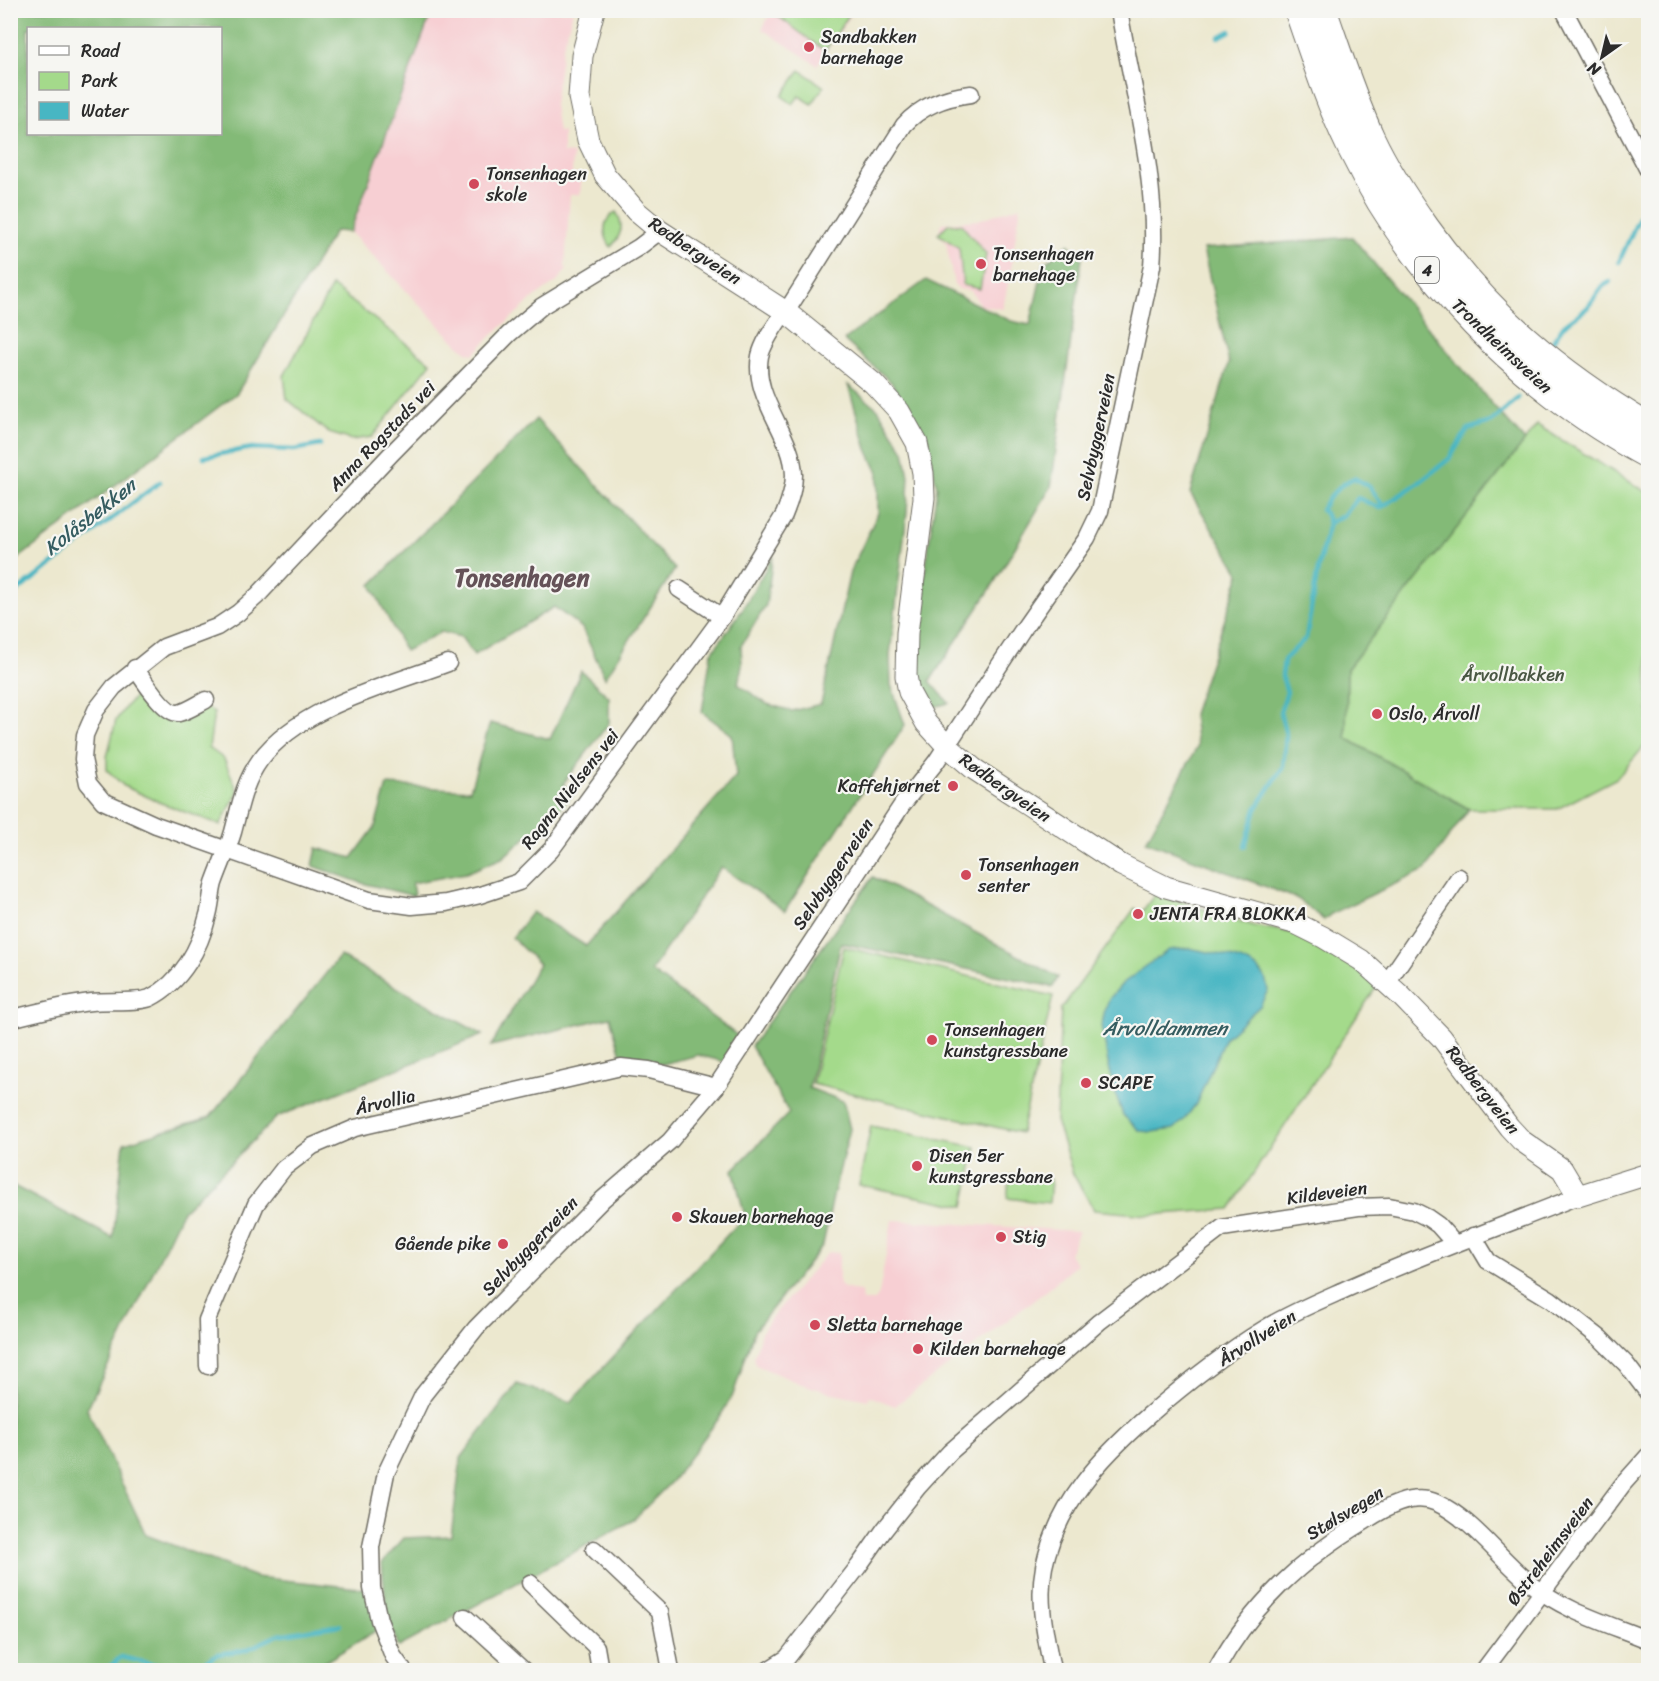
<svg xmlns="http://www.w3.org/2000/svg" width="1659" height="1681" font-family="Sriracha,sans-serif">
  <rect width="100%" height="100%" fill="#f6f6f2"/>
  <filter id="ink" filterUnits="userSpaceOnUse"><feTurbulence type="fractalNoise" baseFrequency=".0167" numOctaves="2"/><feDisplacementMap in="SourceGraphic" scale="12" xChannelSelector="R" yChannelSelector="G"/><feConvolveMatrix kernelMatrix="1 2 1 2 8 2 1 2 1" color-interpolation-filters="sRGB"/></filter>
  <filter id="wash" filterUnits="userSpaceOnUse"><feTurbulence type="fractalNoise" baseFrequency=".008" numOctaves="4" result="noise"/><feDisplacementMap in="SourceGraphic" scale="24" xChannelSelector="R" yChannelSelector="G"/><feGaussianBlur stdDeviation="1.35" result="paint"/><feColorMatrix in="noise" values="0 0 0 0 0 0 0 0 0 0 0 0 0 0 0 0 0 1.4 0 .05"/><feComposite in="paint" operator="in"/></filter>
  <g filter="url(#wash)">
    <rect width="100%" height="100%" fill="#ece8cf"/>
    <g fill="#f7cfd3">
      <path d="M432,11H573L562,50L554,105L558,132H563V153L573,154L572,174H582L580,195H570L565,267L567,269L557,282L536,296L490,337L474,354L467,352L457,344L350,232Z"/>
      <path d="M772,11H854L817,65L762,29Z"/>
      <path d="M1021,206L1013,252L1014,253L1003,309L980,305L971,291L959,289L954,284L946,243L938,234L942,223L978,220Z"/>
      <path d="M892,1220L1079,1231L1069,1254L1077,1264L1042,1294L895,1406L869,1396L868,1400L828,1392L798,1383L756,1365L754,1357L761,1333L771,1318L828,1252L839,1253V1284L844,1288L861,1292L862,1301H875L879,1294Z"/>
    </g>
    <g fill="#a4da8b" stroke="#68825b" stroke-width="1.5">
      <path d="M771,11L848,10L851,12L825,51Z"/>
      <path d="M800,70L824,87L812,104L799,96L793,104L782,96Z"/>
      <path d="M616,212C625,225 621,236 611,247C602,234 602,220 616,212Z"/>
      <path d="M948,224H961L986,254L980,289L963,285L959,248L938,234Z"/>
      <path d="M332,286L431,363L372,437L352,440L329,433L287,399L284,376Z"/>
      <path d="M1537,425L1648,493V742L1617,778L1557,809H1469L1346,738L1347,669Z"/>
      <path d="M142,690L159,710L206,706L214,713L209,748L224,759L238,792L220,825L161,803L124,786L107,770V757L116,720L127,705Z"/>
      <path d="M1156,893L1254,926L1293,933L1335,953L1379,983L1230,1209L1148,1215L1094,1210L1073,1174L1056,1121L1061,1009L1135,908L1141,913Z"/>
      <path d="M844,947L1053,996L1021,1133L812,1084Z"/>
      <path d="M871,1126L976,1147L964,1206L859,1185Z"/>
      <path d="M1010,1175L1051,1180L1049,1203L1007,1198Z"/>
    </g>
    <g fill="#83ba77" stroke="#577251" stroke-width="1.5" fill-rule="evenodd">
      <path d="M11,10L432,11L350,232L335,231L237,393L11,564ZM220,28V134H28V28Z"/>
      <path d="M1352,237L1485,396L1525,441L1347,669L1346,738L1469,809L1425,870L1331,914L1324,920L1298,899L1146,841L1197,747L1193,714L1240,574L1190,493L1229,363L1203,249Z"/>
      <path d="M1068,244L1082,258L1051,487L991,588L930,681L949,703L934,707L919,684L914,651L937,487L929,449L912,414L891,382L844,340L926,280L1011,321L1030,325L1044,264Z"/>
      <path d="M848,385L878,409L904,451L909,476L907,512L890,655L891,685L905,725L785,911L721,867L651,971L743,1040L725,1062L698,1055L663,1064L623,1062L610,1017L491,1046L539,964L512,938L532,912L586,946L736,776L732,735L702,712L711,654L742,610L773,556L766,605L741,646L742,665L738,684L767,704L792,711L821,704L850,572L878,513V473L867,449Z"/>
      <path d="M536,419L675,569L605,678L582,628L554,607L474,655L461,637L441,632L405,651L371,585Z"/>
      <path d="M581,671L609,697V723L563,784L574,793L532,840L528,836L502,858L466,873L412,883L414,896L362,883L313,866L317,848L352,858L375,827L387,785L470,790L490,723L550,739Z"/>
      <path d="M873,877L1058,977L1053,987L841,943L809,1088L843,1101L850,1129L834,1192L823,1245L754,1331L733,1395L719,1418L672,1481L633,1520L399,1647L387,1616L382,1563L404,1538L451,1536L461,1458L517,1384L571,1402L745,1216L733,1170L789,1113L751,1046Z"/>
      <path d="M340,956L483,1035L277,1117L182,1212L87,1409L146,1535L256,1577L367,1589L385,1625L312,1670H11L10,1184L113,1238L124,1143L210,1117Z"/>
    </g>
    <path fill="#48b6c3" stroke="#3a7077" stroke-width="1.5" d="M1188,948C1208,952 1254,958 1264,976C1266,980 1267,986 1268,990L1260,1006L1225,1038L1196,1104L1184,1120L1174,1129L1152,1132L1140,1131L1123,1115L1117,1098L1108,1063L1102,1025L1105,1009L1110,998L1122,984L1157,958L1169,950Z"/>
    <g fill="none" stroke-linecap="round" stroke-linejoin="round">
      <g stroke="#48b6c3" stroke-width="4.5">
        <path d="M1219,37L1230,31"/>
        <path d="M1619,262L1645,204"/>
        <path d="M1553,341L1564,325L1587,308L1603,286L1610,282"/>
        <path d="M204,457L252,448L294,450L320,445"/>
        <path d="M1329,523L1325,513L1321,510C1328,497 1340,484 1354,478L1370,487L1383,506"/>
        <path d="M10,599L20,589L160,482"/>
        <path d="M1245,846L1256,809L1283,767L1286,735L1280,712L1287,692L1282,676L1284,660L1306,638L1319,563L1329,523L1344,515L1358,498L1380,508L1416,485L1449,459L1468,429L1491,422L1518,398"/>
        <path d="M106,1670L121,1657L179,1670"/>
        <path d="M192,1670L218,1654L246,1650L278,1635L340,1625"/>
      </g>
    </g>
  </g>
  <g filter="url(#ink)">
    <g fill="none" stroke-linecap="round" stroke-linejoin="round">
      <g stroke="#6f6d64" stroke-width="19">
        <g id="minor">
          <path d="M1564,10L1648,170"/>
          <path d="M660,231L639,247L542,306L509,334L391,454L258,595L238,613L217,627L164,647L114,687L96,710L85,735L83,759L88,783L103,801L156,825L369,900L412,906L446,903L480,895L519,882L551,850L722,617L784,515C789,503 794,489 794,475C793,433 752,399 760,356C764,340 776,325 785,311"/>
          <path d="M786,312L904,125C922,105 945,97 971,94"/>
          <path d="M679,589L722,617"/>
          <path d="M135,668C143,679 165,715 179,713C188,711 198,704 206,700"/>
          <path d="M1386,984L1459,877"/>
          <path d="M10,1019C37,1012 64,1005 91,1002C106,1000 138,1003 150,998C182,982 200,948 208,915C211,905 211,894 214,883C220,866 228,849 233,832C240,806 244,782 260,760C299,707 389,685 448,663"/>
          <path d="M1473,1236L1488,1261L1550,1299L1600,1338L1626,1364L1648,1393"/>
          <path d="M208,1366L207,1320L256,1204L284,1168L313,1146L355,1128L621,1067L649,1070L716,1087"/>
          <path d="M594,1549L660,1612L671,1670"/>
          <path d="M530,1583L596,1647L600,1670"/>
          <path d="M465,1617L523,1670"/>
          <path d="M403,1670L393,1656L379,1620L372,1588L371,1547L386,1473L423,1395L476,1328L603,1199L670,1141L716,1087L902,805L936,762L1022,631L1087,538L1100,511L1152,266C1159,180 1133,95 1119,10"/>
          <path d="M768,1670L787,1658L858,1567L884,1530L918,1487L950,1452L1099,1322L1222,1228L1358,1207L1389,1206L1414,1211L1428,1218L1438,1225L1454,1243"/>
          <path d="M1052,1670C1046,1636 1037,1602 1044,1567C1057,1504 1101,1457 1148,1416C1184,1385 1223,1354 1264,1329C1290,1313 1319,1301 1346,1289C1422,1255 1501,1227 1578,1196"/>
          <path d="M1216,1670C1252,1605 1301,1559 1365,1521C1385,1508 1412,1492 1437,1503C1472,1519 1500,1559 1530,1583C1563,1611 1609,1624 1648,1640"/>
          <path d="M1484,1670L1623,1484L1648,1456"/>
        </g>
      </g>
      <g stroke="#6f6d64" stroke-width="23">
        <path id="tertiary" d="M594,10L582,56L579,97L588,140L605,175L636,211L660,231L786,312L873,383L899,411L917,443L923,473L924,498L907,633L906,676L909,692L926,723L947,746L974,769L1121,865L1166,887L1297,924L1323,937L1361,960L1401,996L1441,1037L1509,1127L1522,1141L1562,1169L1578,1196L1648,1174"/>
      </g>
      <g stroke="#6f6d64" stroke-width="29">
        <g id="trunk">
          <path d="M1298,10C1314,56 1329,103 1350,146C1414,278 1520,386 1648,455"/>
          <path d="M1323,10C1338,53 1352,97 1371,138C1386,170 1406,200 1426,228C1489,316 1556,372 1648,427"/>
        </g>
      </g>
      <use href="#minor" stroke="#fff" stroke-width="16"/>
      <use href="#tertiary" stroke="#fff" stroke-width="21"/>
      <use href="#trunk" stroke="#fff" stroke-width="27"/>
    </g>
  </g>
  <g fill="#d1495b" stroke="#f6f6f2" stroke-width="2">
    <circle cx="809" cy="47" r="6"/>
    <circle cx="474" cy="184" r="6"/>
    <circle cx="981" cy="264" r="6"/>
    <circle cx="1377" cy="714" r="6"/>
    <circle cx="953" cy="786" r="6"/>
    <circle cx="966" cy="875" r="6"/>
    <circle cx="1138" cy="914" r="6"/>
    <circle cx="932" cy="1040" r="6"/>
    <circle cx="1086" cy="1083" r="6"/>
    <circle cx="917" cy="1166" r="6"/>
    <circle cx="677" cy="1217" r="6"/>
    <circle cx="1001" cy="1237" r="6"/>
    <circle cx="503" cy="1244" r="6"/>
    <circle cx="815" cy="1325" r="6"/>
    <circle cx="918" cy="1349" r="6"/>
  </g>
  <g text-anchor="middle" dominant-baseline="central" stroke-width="4.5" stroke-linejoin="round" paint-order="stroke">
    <rect fill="#f6f6f2" stroke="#686867" stroke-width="1.5" x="1415" y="257" width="24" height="26" rx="4.5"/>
    <g font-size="16" font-weight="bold" fill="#2b2b2b">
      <text x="1427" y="270">4</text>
    </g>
    <g font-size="18" fill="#2b2b2b" stroke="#f6f6f2" text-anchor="start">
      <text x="821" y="37">Sandbakken<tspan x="821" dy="21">barnehage</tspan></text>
      <text x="486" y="174">Tonsenhagen<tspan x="486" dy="21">skole</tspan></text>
      <text x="993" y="254">Tonsenhagen<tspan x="993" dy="21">barnehage</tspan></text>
      <text x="1389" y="714">Oslo, Årvoll</text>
      <text x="941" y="786" text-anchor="end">Kaffehjørnet</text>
      <text x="978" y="865">Tonsenhagen<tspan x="978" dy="21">senter</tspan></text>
      <text x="1150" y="914">JENTA FRA BLOKKA</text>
      <text x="944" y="1030">Tonsenhagen<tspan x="944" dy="21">kunstgressbane</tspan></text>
      <text x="1098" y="1083">SCAPE</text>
      <text x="929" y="1156">Disen 5er<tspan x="929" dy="21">kunstgressbane</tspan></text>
      <text x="689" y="1217">Skauen barnehage</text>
      <text x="1013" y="1237">Stig</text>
      <text x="491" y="1244" text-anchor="end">Gående pike</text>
      <text x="827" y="1325">Sletta barnehage</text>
      <text x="930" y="1349">Kilden barnehage</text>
    </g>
    <g font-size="18" fill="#2b2b2b" stroke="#f6f6f2">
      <text transform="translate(695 251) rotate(34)">Rødbergveien</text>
      <text transform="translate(1502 346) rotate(43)">Trondheimsveien</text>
      <text transform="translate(382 436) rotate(-46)">Anna Rogstads vei</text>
      <text transform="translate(1096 437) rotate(-78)">Selvbyggerveien</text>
      <text transform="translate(1005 788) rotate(35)">Rødbergveien</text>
      <text transform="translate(570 789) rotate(-52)">Ragna Nielsens vei</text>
      <text transform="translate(833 874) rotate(-56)">Selvbyggerveien</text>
      <text transform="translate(1483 1090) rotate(52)">Rødbergveien</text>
      <text transform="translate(385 1102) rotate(-13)">Årvollia</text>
      <text transform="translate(1327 1193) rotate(-8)">Kildeveien</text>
      <text transform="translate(530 1246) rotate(-46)">Selvbyggerveien</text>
      <text transform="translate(1257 1338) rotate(-32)">Årvollveien</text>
      <text transform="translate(1345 1513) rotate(-31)">Stølsvegen</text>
      <text transform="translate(1550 1551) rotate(-53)">Østreheimsveien</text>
    </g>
    <g font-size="18" fill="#495743" stroke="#f6f6f2">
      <text x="1513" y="675">Årvollbakken</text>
    </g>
    <g font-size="20" font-style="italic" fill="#355c60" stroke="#f6f6f2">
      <text transform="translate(90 517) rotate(-38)">Kolåsbekken</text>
      <text x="1165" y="1028">Årvolldammen</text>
    </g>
    <g font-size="24" font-weight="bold" fill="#655258" stroke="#f6f6f2">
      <text x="522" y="578">Tonsenhagen</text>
    </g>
  </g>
  <rect width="1659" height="1681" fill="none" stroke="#f6f6f2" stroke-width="36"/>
  <rect x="27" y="27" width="195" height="108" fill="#f6f6f2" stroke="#a5a5a2" stroke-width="1.5"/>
  <rect x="39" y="46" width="30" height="9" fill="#ffffff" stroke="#a5a5a2" stroke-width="1.5"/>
  <text x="81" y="57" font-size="18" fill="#2b2b2b">Road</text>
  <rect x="39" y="72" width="30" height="18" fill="#a4da8b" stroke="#a5a5a2" stroke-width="1.5"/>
  <text x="81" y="87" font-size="18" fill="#2b2b2b">Park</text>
  <rect x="39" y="102" width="30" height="18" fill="#48b6c3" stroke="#a5a5a2" stroke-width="1.5"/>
  <text x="81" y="117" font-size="18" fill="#2b2b2b">Water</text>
  <g transform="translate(1602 57) rotate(214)" stroke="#f6f6f2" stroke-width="4.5" paint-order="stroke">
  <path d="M0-4.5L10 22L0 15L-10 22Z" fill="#2b2b2b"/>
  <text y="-9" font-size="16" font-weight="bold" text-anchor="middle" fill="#2b2b2b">N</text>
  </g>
</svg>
